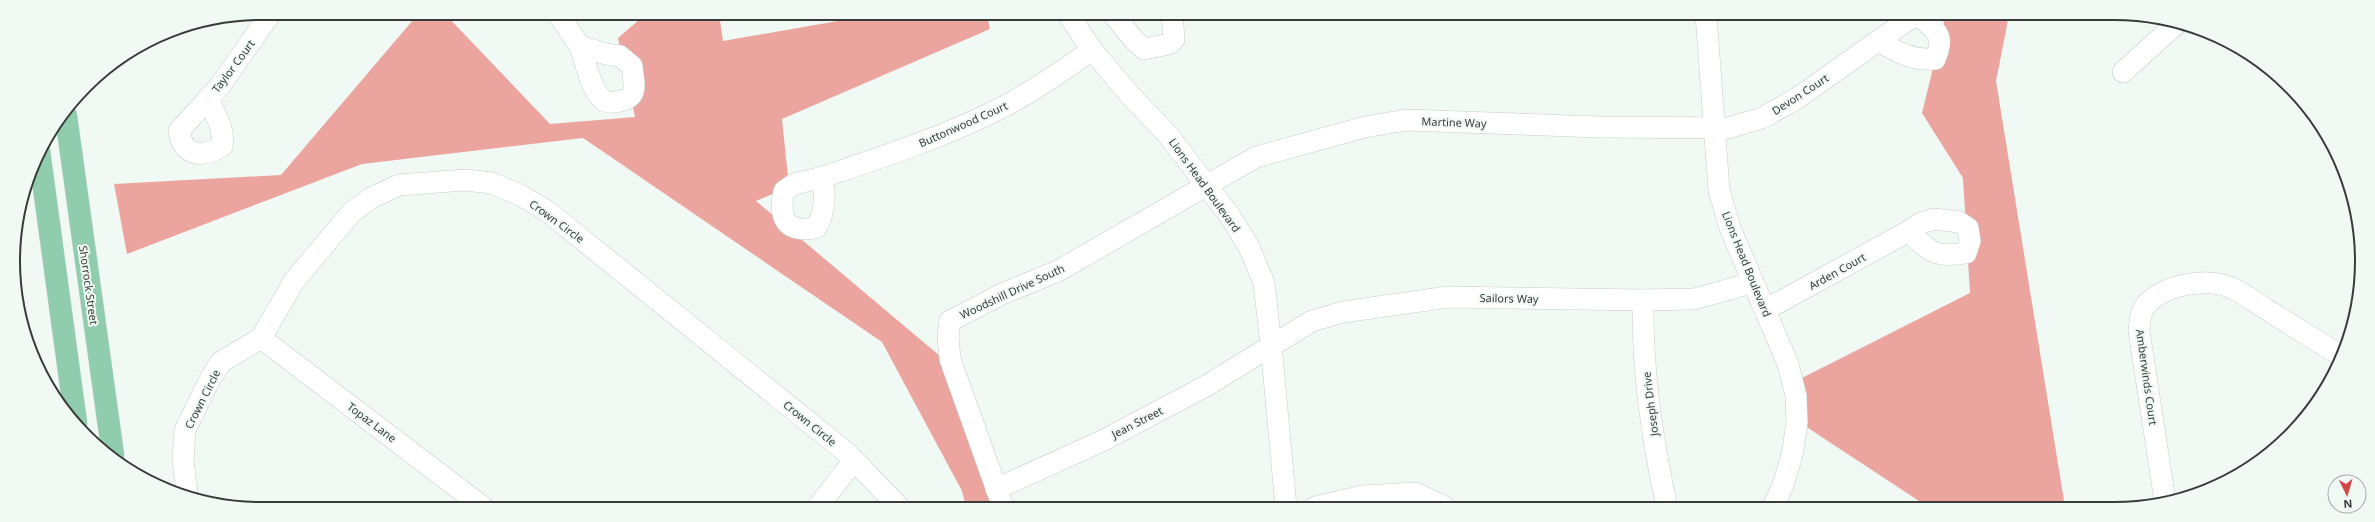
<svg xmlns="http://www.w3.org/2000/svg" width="2375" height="522" font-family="'Noto Sans',sans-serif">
  <rect width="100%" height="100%" fill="#f0f9f3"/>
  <g fill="#eca49f">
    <path d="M419,13H444L550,124L635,117L618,38L647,13L719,14L723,41L878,14H987L990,29L782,119L789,187L756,201L947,362L993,507H966L962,491L882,342L583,138L362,164L127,254L114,184L281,175Z"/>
    <path d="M1946,15H2009L1996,81L2065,507H1920L1919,501L1799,422L1794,382L1970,293L1963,178L1922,113Z"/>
  </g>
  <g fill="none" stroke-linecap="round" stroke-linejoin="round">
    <g stroke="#c5cec8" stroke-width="22">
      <g id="minor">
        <path d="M557,13L580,46"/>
        <path d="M1068,14L1092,50L1130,95L1168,135L1230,216L1249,247L1264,283L1271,344L1286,507"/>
        <path d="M1113,14L1134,40L1144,49L1169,44L1174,39L1172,14"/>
        <path d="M1706,15L1719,190L1730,228L1788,364L1796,396L1797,423L1792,455L1783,485L1773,507"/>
        <path d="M1921,17C1938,33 1945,36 1935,59C1913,61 1897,52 1878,41L1911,18Z"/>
        <path d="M580,46L606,54L620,56L632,66C634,86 640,99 615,102C609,103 605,102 601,98C589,84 586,63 580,46Z"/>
        <path d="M2123,72L2175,25"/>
        <path d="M208,99C215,115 225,128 222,146C203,158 183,157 179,131Z"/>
        <path d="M208,99L222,83L271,13"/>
        <path d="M823,177C885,156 947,136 1005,106C1035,90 1064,70 1092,50"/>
        <path d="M823,177C825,197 826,210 816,228C786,233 778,219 784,191L794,184Z"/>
        <path d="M1934,219L1959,222L1968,228L1970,241L1966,253C1936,258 1929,252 1909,231L1921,223Z"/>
        <path d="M1643,300C1642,369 1652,440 1667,507"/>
        <path d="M1765,310L1909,231"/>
        <path d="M261,338L483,507"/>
        <path d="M996,489L1104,440L1206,386L1312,321L1343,312L1448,297L1643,300L1694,299L1752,283"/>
        <path d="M187,493L183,461L185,430L210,379L221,362L261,338L294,281L352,212L371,198L399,185L465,180L492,183L520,195L547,211L847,453L899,507"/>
        <path d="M2165,501L2139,331C2140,322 2140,311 2146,305C2164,284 2208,277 2232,288C2244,294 2255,302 2266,309C2291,325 2316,340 2341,356"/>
        <path d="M818,507L854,460"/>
        <path d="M1003,507L950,359L948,336L950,321L1002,294L1058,271L1256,157L1365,127L1406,120L1599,127L1728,128L1762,118L1796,99L1878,41"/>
        <path d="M1315,507L1363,496L1415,493L1445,507"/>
      </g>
    </g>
    <g stroke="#d3d4d3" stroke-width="23">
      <g id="major">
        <path d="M66,116L113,455"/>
        <path d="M39,151L76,423"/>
      </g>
    </g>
    <use href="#minor" stroke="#fff" stroke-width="21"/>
    <use href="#major" stroke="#8fcdae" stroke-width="22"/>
  </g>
  <g text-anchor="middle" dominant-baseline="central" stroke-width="4" stroke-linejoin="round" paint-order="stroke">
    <g font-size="11" fill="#383c39" stroke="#f0f9f3">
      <text transform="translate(233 66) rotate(-53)">Taylor Court</text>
      <text transform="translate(1800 94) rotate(-33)">Devon Court</text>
      <text transform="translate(1454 122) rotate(2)">Martine Way</text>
      <text transform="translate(963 124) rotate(-24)">Buttonwood Court</text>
      <text transform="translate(1205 185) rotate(54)">Lions Head Boulevard</text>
      <text transform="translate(557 221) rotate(36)">Crown Circle</text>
      <text transform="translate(1747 264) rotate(68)">Lions Head Boulevard</text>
      <text transform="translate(1837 271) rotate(-29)">Arden Court</text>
      <text transform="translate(89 285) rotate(82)">Shorrock Street</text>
      <text transform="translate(1012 291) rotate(-25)">Woodshill Drive South</text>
      <text transform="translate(1509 298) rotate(1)">Sailors Way</text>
      <text transform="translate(2147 377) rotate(82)">Amberwinds Court</text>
      <text transform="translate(202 399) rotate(-63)">Crown Circle</text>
      <text transform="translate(1650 404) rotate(-97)">Joseph Drive</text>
      <text transform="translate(372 422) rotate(37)">Topaz Lane</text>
      <text transform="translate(1137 422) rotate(-27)">Jean Street</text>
      <text transform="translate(810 423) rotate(39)">Crown Circle</text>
    </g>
  </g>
  <path d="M0 0H2375V522H0ZM261 20H2114A241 241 0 0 1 2355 261V261A241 241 0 0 1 2114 502H261A241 241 0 0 1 20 261V261A241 241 0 0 1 261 20Z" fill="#f0f9f3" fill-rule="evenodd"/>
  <path fill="none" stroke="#383c39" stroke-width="2" d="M261 20H2114A241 241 0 0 1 2355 261V261A241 241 0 0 1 2114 502H261A241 241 0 0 1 20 261V261A241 241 0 0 1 261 20Z"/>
  <g transform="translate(2347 494) rotate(175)"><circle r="19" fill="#f0f9f3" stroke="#a6ada9"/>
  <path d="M0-3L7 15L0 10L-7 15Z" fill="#d44546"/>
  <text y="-6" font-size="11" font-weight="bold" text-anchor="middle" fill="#383c39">N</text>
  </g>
</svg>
